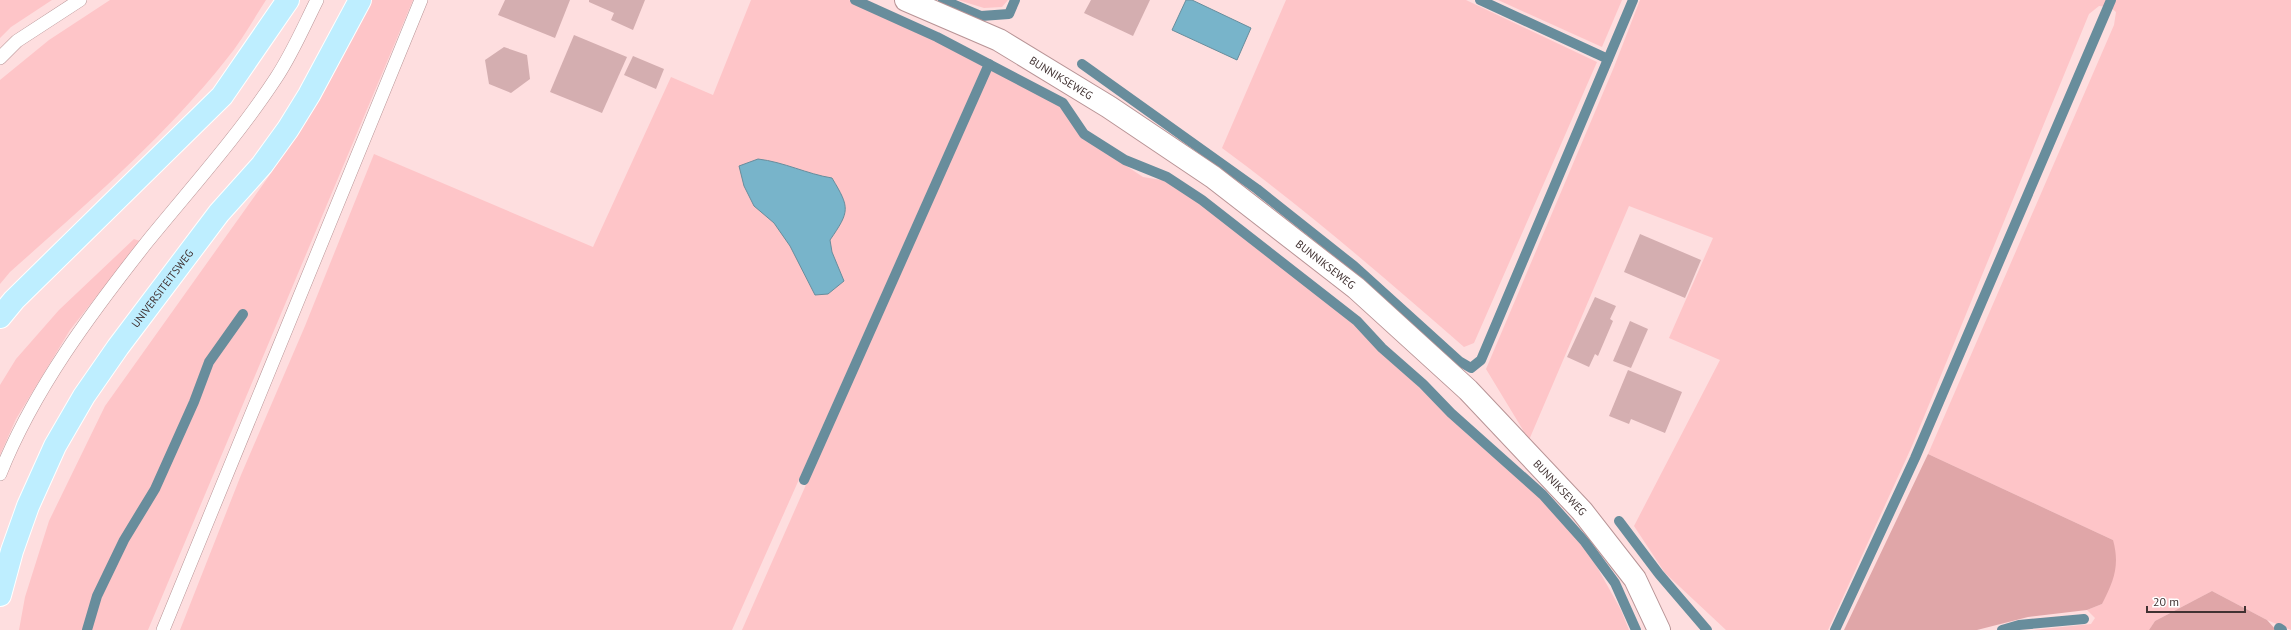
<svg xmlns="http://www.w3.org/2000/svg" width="2291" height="630" font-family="'PT Sans',sans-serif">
  <rect width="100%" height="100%" fill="#fededf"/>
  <g fill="#fec5c8">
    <path d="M0,0H52L11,27L0,38Z"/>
    <path d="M110,0H266C253,20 241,42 225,61C164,138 84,206 10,272L0,284V80L49,40Z"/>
    <path d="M371,0H413L148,630H19L25,597L49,521L105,406L269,176L308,113Z"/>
    <path d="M751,0H849L936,41L983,66L732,630H180L241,475L305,326L374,154L593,247L671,77L713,95Z"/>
    <path d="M958,0H1008L1002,7L984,8Z"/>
    <path d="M1286,0H1466L1597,62L1474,343L1464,347C1385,278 1306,210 1222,148Z"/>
    <path d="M1498,0H1622L1602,47Z"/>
    <path d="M1640,0H2291V630L2267,620L2212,591L2155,621L2149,630H2033L2091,624L2095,618L2087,610L2102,604L2113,540L1928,454L2114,25L2116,12L2110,7L2099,6L2089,14L1912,446L1828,630H1726L1665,573L1634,526L1720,360L1669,338L1713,238L1629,206L1529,440L1486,369L1614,67Z"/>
    <path d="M990,67L1024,84L1064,109L1080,135L1143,177L1168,181L1197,200L1257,244L1352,322L1467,434L1541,499L1587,549L1621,610L1629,630H742Z"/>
    <path d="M134,239L140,241L70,330L16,419L0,455V385L16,359L59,310Z"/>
  </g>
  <g fill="#e0a6a8">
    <path d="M1928,454L2113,540C2120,565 2114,581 2102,604L2087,610L2028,617L1977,630H1844Z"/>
    <path d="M2212,591L2267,620L2276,630H2149L2155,621Z"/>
  </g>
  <g fill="#78b4ca" stroke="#688d9c">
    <path d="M1186,0H1192L1251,28L1237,60L1172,30Z"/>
    <path d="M758,159C784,162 807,174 832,178C850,208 850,211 830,240L832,252L844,281L828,294L815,295L790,246L774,223L754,206L744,186L739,166Z"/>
  </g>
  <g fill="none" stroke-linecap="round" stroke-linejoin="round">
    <g stroke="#688d9c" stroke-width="10">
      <path d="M855,0L937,37L1063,103L1084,134L1125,160L1167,177L1202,200L1357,321L1382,348L1423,384L1451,413L1543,495L1585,542L1615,583L1636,630"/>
      <path d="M943,0L981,16L1009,14L1015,0"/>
      <path d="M1480,0L1608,59"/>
      <path d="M1082,64L1257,189L1354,266L1459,361L1471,368L1481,360L1633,0"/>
      <path d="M804,480L989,64"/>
      <path d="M1619,521L1659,574L1707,630"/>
      <path d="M2279,628L2282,630"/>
      <path d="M87,630L97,596L124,540L155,489L194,402L209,362L243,314"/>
      <path d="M1835,630L1915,458L2111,0"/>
      <path d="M2002,630L2019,625L2084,619"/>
    </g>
  </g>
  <g fill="#d4aeb0">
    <path d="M505,0H570L555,38L498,15Z"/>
    <path d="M589,0H645L633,30L611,20L614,13L589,2Z"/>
    <path d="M1091,0H1150L1133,36L1084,13Z"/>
    <path d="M574,35L627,57L602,113L550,92Z"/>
    <path d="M504,47L527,55L530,79L511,93L489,84L485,60Z"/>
    <path d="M633,56L664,69L656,89L624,75Z"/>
    <path d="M1640,234L1701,260L1685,298L1624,272Z"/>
    <path d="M1595,297L1616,306L1610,319L1613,321L1598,356L1595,354L1589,367L1567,357Z"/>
    <path d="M1630,321L1648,329L1631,368L1613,361Z"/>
    <path d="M1628,370L1682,392L1665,433L1631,419L1629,424L1609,416Z"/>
  </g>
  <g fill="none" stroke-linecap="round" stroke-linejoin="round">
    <g stroke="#b89496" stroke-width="14">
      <g id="lane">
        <path d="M0,58L17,41L80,0"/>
        <path d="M0,474C34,389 91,313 147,242C191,188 238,136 276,78C292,54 304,26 317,0"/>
        <path d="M163,630L421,0"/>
      </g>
    </g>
    <g stroke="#b89496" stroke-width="24">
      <g id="street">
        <path id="s1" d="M906,0L999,40L1109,107L1213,177L1356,288L1468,390L1582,511L1635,579L1659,630"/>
      </g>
    </g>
    <g stroke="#fff" stroke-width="24">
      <g id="primary">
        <path d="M0,317L14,300L222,96L288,0"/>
        <path id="s2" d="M0,595L12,551L28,506L55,446L84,396L118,347L219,213L262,165L288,129L309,95L360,0"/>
      </g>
    </g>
    <use href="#lane" stroke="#fff" stroke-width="13"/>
    <use href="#street" stroke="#fff" stroke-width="22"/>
    <use href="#primary" stroke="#beeeff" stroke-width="22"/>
  </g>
  <g text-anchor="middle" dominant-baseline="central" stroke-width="3" stroke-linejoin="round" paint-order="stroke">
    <g font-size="11" fill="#413232" stroke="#fff">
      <text stroke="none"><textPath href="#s1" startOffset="174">BUNNIKSEWEG</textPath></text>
      <text stroke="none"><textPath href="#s1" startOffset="498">BUNNIKSEWEG</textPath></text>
      <text stroke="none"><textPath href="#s2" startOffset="350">UNIVERSITEITSWEG</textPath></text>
      <text stroke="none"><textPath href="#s1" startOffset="822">BUNNIKSEWEG</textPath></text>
    </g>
  </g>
  <path d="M2147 606v6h98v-6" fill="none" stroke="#413232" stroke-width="2"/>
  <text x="2153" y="606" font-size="12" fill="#413232" stroke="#ffffff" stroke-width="3" paint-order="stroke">20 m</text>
</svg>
